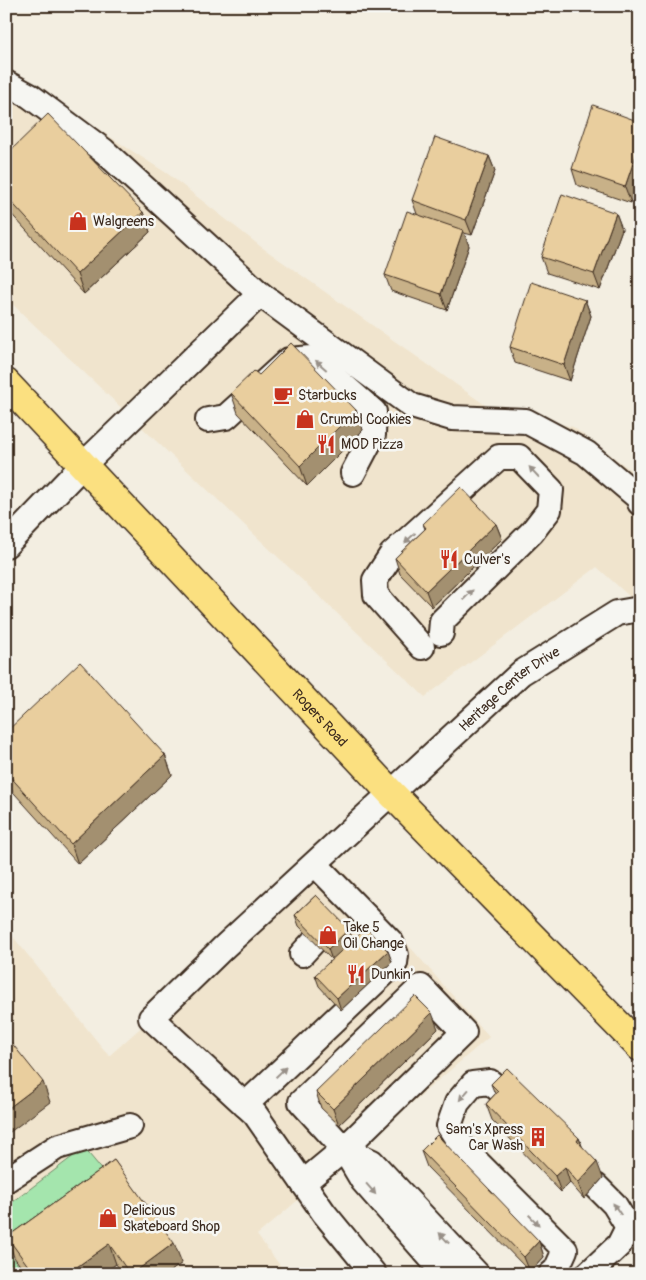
<svg xmlns="http://www.w3.org/2000/svg" width="646" height="1280" font-family="Pangolin,sans-serif">
  <rect width="100%" height="100%" fill="#f3eee1"/>
  <filter id="ink" filterUnits="userSpaceOnUse"><feTurbulence type="fractalNoise" baseFrequency=".02" numOctaves="2"/><feDisplacementMap in="SourceGraphic" scale="10" xChannelSelector="R" yChannelSelector="G"/><feConvolveMatrix kernelMatrix="1 2 1 2 8 2 1 2 1" color-interpolation-filters="sRGB"/></filter>
  <g filter="url(#ink)">
    <g fill="#f0e4cd">
      <path d="M12,74L168,174L260,246L488,407L573,427L640,477V606L597,567L425,697L6,298V79Z"/>
      <path d="M331,857L489,1037L257,1235L285,1272L283,1274H6V928L109,1056Z"/>
    </g>
    <path fill="#a4e5ad" stroke="#708866" d="M84,1148L110,1179L10,1254L25,1274H6V1207Z"/>
    <g fill="none" stroke-linecap="round" stroke-linejoin="round">
      <g stroke="#3b2a1e" stroke-width="28">
        <g id="minor">
          <path d="M6,83L30,96L104,151L260,294"/>
          <path d="M208,420L226,417L289,360L312,358L374,412L373,435L353,473"/>
          <path d="M6,545L83,465L260,294L412,406L452,418L526,421L586,453L639,498L640,503"/>
          <path d="M422,647L376,595L375,580L392,554L499,457H519L551,490L549,510L532,532L442,621L441,633"/>
          <path d="M302,954L314,941"/>
          <path d="M504,1094L490,1082L473,1084L457,1103L449,1126L464,1149L565,1250L556,1270L551,1274"/>
          <path d="M245,1105L395,963L396,955L391,942L315,864"/>
          <path d="M344,1149L372,1162L477,1274"/>
          <path d="M6,1180L57,1147L130,1126"/>
          <path d="M303,1183L344,1149L464,1032L421,987L301,1102L344,1149L363,1181L445,1274"/>
          <path id="s1" d="M374,1274L324,1213L255,1114L151,1018L224,947L521,673L617,613L640,609"/>
          <path d="M588,1274L619,1245L628,1227L614,1204L596,1186"/>
        </g>
      </g>
      <g stroke="#3b2a1e" stroke-width="31">
        <g id="major">
          <path id="s2" d="M6,383L391,793L640,1047"/>
        </g>
      </g>
      <use href="#minor" stroke="#f6f6f2" stroke-width="24"/>
      <use href="#major" stroke="#fbe080" stroke-width="28"/>
    </g>
    <g fill="#c8b188" stroke="#3b2a1e">
      <path d="M640,122L631,203L577,185L572,169Z"/>
      <path d="M6,155L143,212L150,232L84,294L6,208Z"/>
      <path d="M489,156L495,171L472,235L464,233L469,246L447,310L391,291L385,275L417,214L412,200Z"/>
      <path d="M616,213L622,229L600,290L547,273L541,257Z"/>
      <path d="M585,300L591,316L570,381L515,363L510,347Z"/>
      <path d="M259,375L356,410L363,430L307,486L238,413L231,393Z"/>
      <path d="M423,524H496L502,539L432,607L400,574L395,558L425,529Z"/>
      <path d="M6,732L165,755L172,775L78,864L6,784Z"/>
      <path d="M316,895L332,960L299,926L295,915Z"/>
      <path d="M388,951L392,962L341,1010L319,986L315,975Z"/>
      <path d="M438,1029L339,1125L321,1108L316,1092Z"/>
      <path d="M491,1084L579,1138L582,1146L603,1178L584,1199L570,1183L561,1192L492,1120L486,1104L495,1094Z"/>
      <path d="M421,1151L539,1241L544,1257L530,1272L427,1167Z"/>
      <path d="M114,1160L182,1263L167,1274H123L116,1264L102,1274H26L14,1257L7,1237Z"/>
    </g>
    <g fill="#a3906f" stroke="#3b2a1e">
      <path d="M640,143V176L631,203L625,187Z"/>
      <path d="M489,156L495,171L472,235L466,220Z"/>
      <path d="M143,212L150,232L84,294L77,274Z"/>
      <path d="M616,213L622,229L600,290L594,274Z"/>
      <path d="M463,230L469,246L447,310L441,294Z"/>
      <path d="M585,300L591,316L570,381L564,365Z"/>
      <path d="M356,410L363,430L307,486L300,466Z"/>
      <path d="M496,524L502,539L432,607L426,591Z"/>
      <path d="M165,755L172,775L78,864L71,844Z"/>
      <path d="M349,929L353,940L332,960L328,949Z"/>
      <path d="M388,951L392,962L341,1010L337,998Z"/>
      <path d="M432,1013L438,1029L339,1125L333,1109Z"/>
      <path d="M43,1082L50,1102L6,1135V1110Z"/>
      <path d="M579,1138L585,1154L577,1141Z"/>
      <path d="M597,1162L603,1178L584,1199L578,1183Z"/>
      <path d="M565,1167L570,1183L561,1192L555,1176Z"/>
      <path d="M539,1241L544,1257L530,1272L524,1257Z"/>
      <path d="M174,1243L182,1263L167,1274H132Z"/>
      <path d="M109,1244L116,1264L102,1274H67Z"/>
    </g>
    <g fill="#e9ce9e" stroke="#3b2a1e">
      <path d="M593,105L640,122V143L625,187L572,169Z"/>
      <path d="M48,114L143,212L77,274L6,196V155Z"/>
      <path d="M435,137L489,156L466,220L412,200Z"/>
      <path d="M562,194L616,213L594,274L541,257Z"/>
      <path d="M407,211L463,230L441,294L385,275Z"/>
      <path d="M531,282L585,300L564,365L510,347Z"/>
      <path d="M291,343L356,410L300,466L231,393L254,371L259,375Z"/>
      <path d="M461,487L496,524L426,591L395,558L426,528L423,524Z"/>
      <path d="M80,662L165,755L71,844L6,772V732Z"/>
      <path d="M316,895L349,929L328,949L295,915Z"/>
      <path d="M366,928L388,951L337,998L315,975Z"/>
      <path d="M415,996L432,1013L333,1109L316,1092Z"/>
      <path d="M6,1036L43,1082L6,1110Z"/>
      <path d="M507,1068L579,1138L577,1141L597,1162L578,1183L565,1167L555,1176L486,1104L498,1091L491,1084Z"/>
      <path d="M437,1135L539,1241L524,1257L421,1151Z"/>
      <path d="M114,1160L174,1243L132,1274H130L109,1244L67,1274H34L7,1237Z"/>
    </g>
    <defs><path id="oneway-solid" d="M-6-.8H1V-3.2L6.5 0L1 3.2V.8H-6Z" transform="scale(1.25)"/></defs>
    <g fill="#989088">
      <use href="#oneway-solid" transform="translate(321 365) rotate(-139)"/>
      <use href="#oneway-solid" transform="translate(534 472) rotate(-133)"/>
      <use href="#oneway-solid" transform="translate(410 538) rotate(137)"/>
      <use href="#oneway-solid" transform="translate(468 595) rotate(-45)"/>
      <use href="#oneway-solid" transform="translate(281 1072) rotate(-44)"/>
      <use href="#oneway-solid" transform="translate(464 1095) rotate(131)"/>
      <use href="#oneway-solid" transform="translate(371 1189) rotate(49)"/>
      <use href="#oneway-solid" transform="translate(617 1209) rotate(-124)"/>
      <use href="#oneway-solid" transform="translate(534 1220) rotate(45)"/>
      <use href="#oneway-solid" transform="translate(444 1238) rotate(-133)"/>
    </g>
  </g>
  <defs>
    <g id="shop-bare" transform="scale(1.5)"><path d="M-5-2.5h2.3a2.7 3.5 0 0 1 5.4 0H5L5.5 6h-11ZM-1.5-2.5h3a1.5 2.3 0 0 0-3 0Z" fill="#c8321e" stroke="#f6f6f2" stroke-width="2.5" paint-order="stroke"/></g>
    <g id="cafe-bare" transform="scale(1.5)"><path d="M-5.5-4.5H6V0H3Q3 3.5 0 3.5H-2.5Q-5.5 3.5-5.5 0ZM3-3.2v2h1.7v-2ZM-6 4.5H4V6H-6Z" fill="#c8321e" stroke="#f6f6f2" stroke-width="2.5" paint-order="stroke"/></g>
    <g id="restaurant-bare" transform="scale(1.5)"><path d="M-5-6h1v4h1v-4h1v4h1v-4h1v5L-1.5 .5V6h-2V.5L-5-1ZM5-6V6H3V1.5H1.5Q1.5-4 5-6Z" fill="#c8321e" stroke="#f6f6f2" stroke-width="2.5" paint-order="stroke"/></g>
    <g id="building-bare" transform="scale(1.5)"><path d="M-4-6H4V6H1V3H-1V6H-4ZM-2.5-4.3h1.7v1.8h-1.7ZM.8-4.3h1.7v1.8H.8ZM-2.5-1h1.7V.8h-1.7ZM.8-1h1.7V.8H.8Z" fill="#c8321e" stroke="#f6f6f2" stroke-width="2.5" paint-order="stroke"/></g>
  </defs>
  <g fill-rule="evenodd">
    <use href="#shop-bare" x="78" y="221"/>
    <use href="#cafe-bare" x="283" y="395"/>
    <use href="#shop-bare" x="305" y="419"/>
    <use href="#restaurant-bare" x="326" y="444"/>
    <use href="#restaurant-bare" x="449" y="559"/>
    <use href="#shop-bare" x="328" y="935"/>
    <use href="#restaurant-bare" x="356" y="974"/>
    <use href="#building-bare" x="538" y="1137"/>
    <use href="#shop-bare" x="108" y="1218"/>
  </g>
  <g text-anchor="middle" dominant-baseline="central" stroke-width="5" stroke-linejoin="round" paint-order="stroke">
    <g font-size="14" fill="#3b2a1e" stroke="#f6f6f2" text-anchor="start">
      <text x="93" y="221">Walgreens</text>
      <text x="298" y="395">Starbucks</text>
      <text x="320" y="419">Crumbl Cookies</text>
      <text x="341" y="444">MOD Pizza</text>
      <text x="464" y="559">Culver's</text>
      <text x="343" y="927">Take 5<tspan x="343" dy="16">Oil Change</tspan></text>
      <text x="371" y="974">Dunkin'</text>
      <text x="523" y="1129" text-anchor="end">Sam's Xpress<tspan x="523" dy="16">Car Wash</tspan></text>
      <text x="123" y="1210">Delicious<tspan x="123" dy="16">Skateboard Shop</tspan></text>
    </g>
    <g font-size="14" fill="#3b2a1e" stroke="#f6f6f2">
      <text stroke="none"><textPath href="#s1" startOffset="828">Heritage Center Drive</textPath></text>
      <text stroke="none"><textPath href="#s2" startOffset="459">Rogers Road</textPath></text>
    </g>
  </g>
  <rect width="646" height="1280" fill="none" stroke="#f6f6f2" stroke-width="25"/>
  <rect x="12" y="12" width="621" height="1255" fill="none" stroke="#3b2a1e" stroke-width="2" filter="url(#ink)"/>
</svg>
